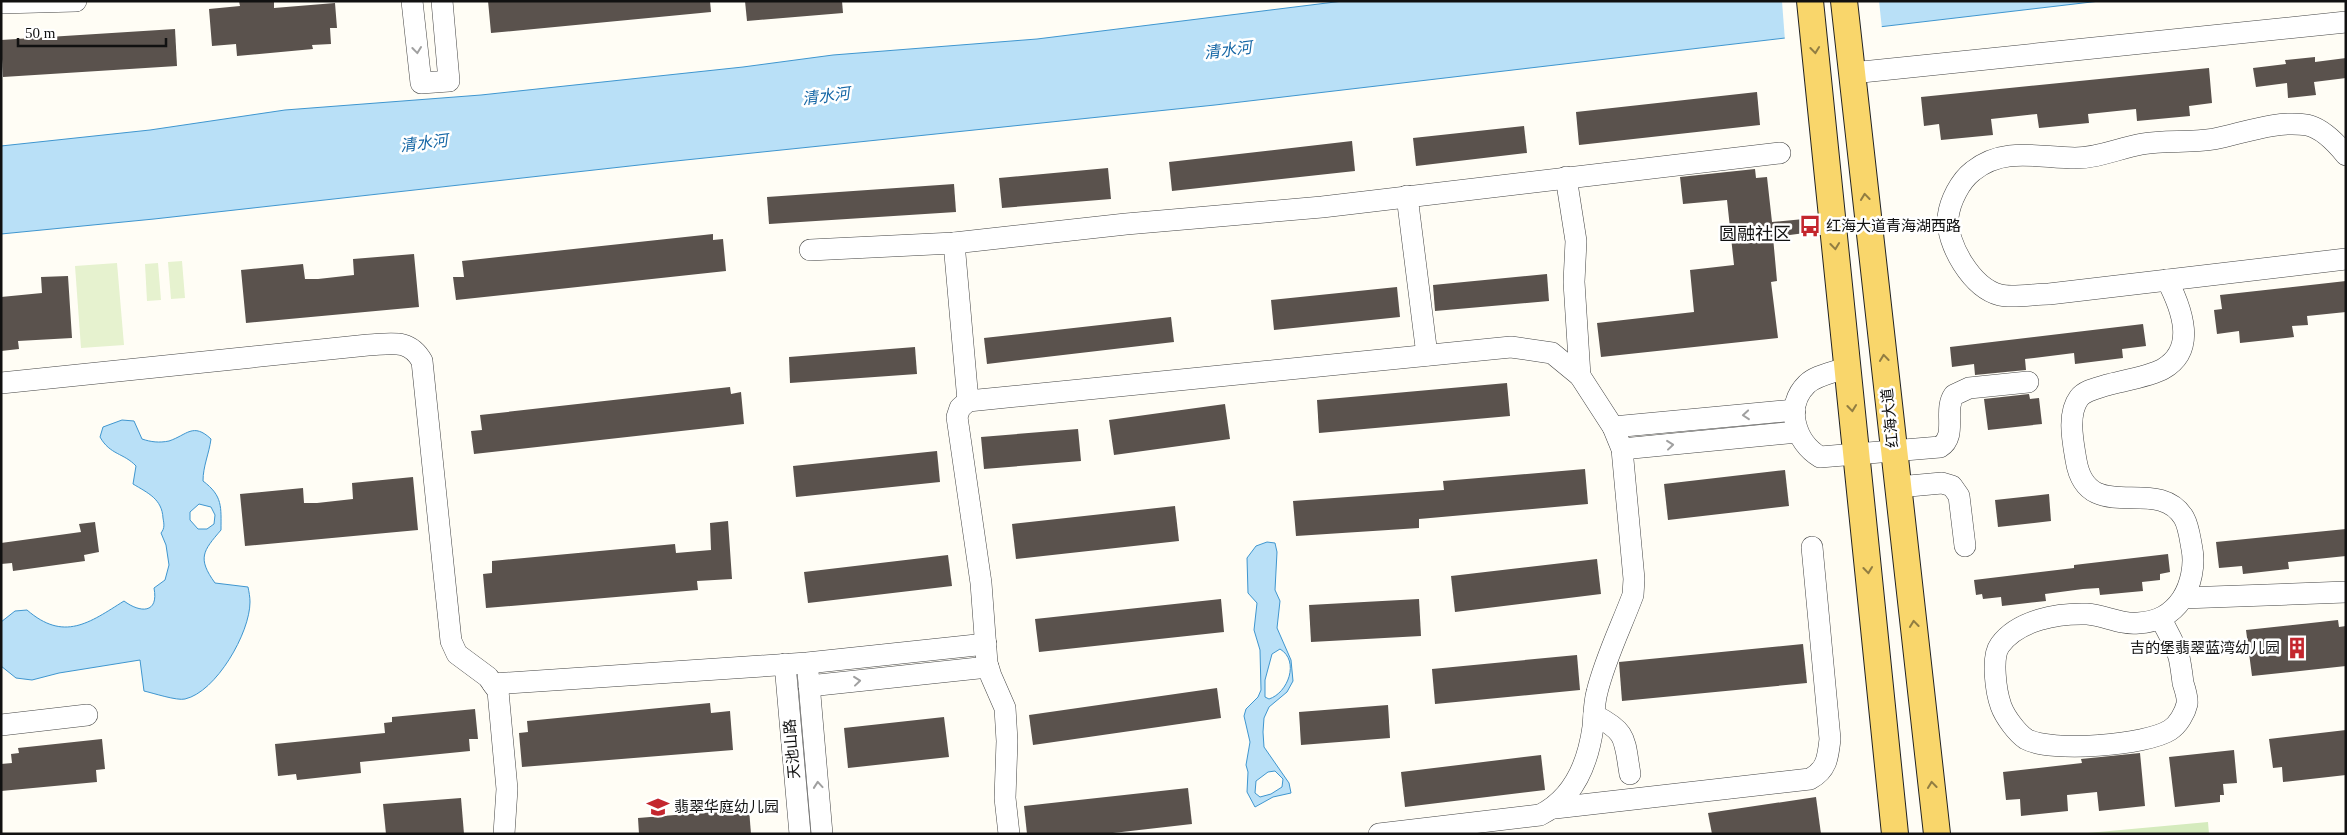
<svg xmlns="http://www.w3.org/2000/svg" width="2347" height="835" font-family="'Times New Roman','Noto Sans SC',serif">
  <rect width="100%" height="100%" fill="#fffdf5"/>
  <path fill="#d5ebbd" d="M2208,822L2209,834H2077Z"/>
  <g fill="#e6f2cf">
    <path d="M182,261L185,298L171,299L168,262Z"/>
    <path d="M117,263L124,345L81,348L75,266Z"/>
    <path d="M158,263L161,300L147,301L145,264Z"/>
  </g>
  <g fill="#b9e0f7" stroke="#3f96cf" fill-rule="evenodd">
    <path d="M1343,1H2100L1215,105L666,162L154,219L1,234V146L150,130L285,110L481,95L743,67L833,55L1037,39Z"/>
    <path d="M122,420L134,421L142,439C151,442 159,443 169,441C187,435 193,422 211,439C209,454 203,466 203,481C223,496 221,507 221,530C203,551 197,558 215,583L248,587C249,592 250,597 250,602C250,633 216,692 185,699C177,701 153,693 144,691L140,660L59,673L32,680L16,678L1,666V622L15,611L27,610C64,642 89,623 124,601C140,613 159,614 154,588L165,580L169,565L166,545L161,533C165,528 164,524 163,518C162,499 148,493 133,484L136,466C124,453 110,455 100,437L103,427ZM199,504L211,507L215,515L214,524L207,529H198L190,520V512Z"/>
    <path d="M1267,542L1275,543L1277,552L1275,590L1280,601L1277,628L1291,660L1293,681L1287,692L1269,707L1264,718L1263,732L1264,747L1289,783L1291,793L1273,797L1255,807L1247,792L1248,772L1246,765L1250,742L1244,716L1246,709L1258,697L1261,690L1260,650L1254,630L1257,603L1248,593L1247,558L1256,546ZM1280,649C1300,661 1288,693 1269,699L1265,697V680L1272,654ZM1275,771L1283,779L1282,787L1271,794L1260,797L1255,793L1256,781L1268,772Z"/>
  </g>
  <path fill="#fffdf5" d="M1782,1H1879L1882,29L1785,41Z"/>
  <g fill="#5a524d">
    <path d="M239,1H274V8L335,3L337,28H330L331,44L312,45L313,49L237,56L236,44L212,46L209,9L240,6Z"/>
    <path d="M488,1H710L711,12L491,33Z"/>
    <path d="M745,1H842L843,13L747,21Z"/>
    <path d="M175,29L177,66L3,77L1,40Z"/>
    <path d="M2315,57V62L2346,58V78L2314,82L2316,95L2288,98L2287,83L2256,87L2253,68L2286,64L2285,60Z"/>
    <path d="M2209,68L2212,103L2189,106L2190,116L2137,121L2136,109L2088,114L2089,123L2039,128L2037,114L1991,119L1993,135L1941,140L1939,124L1924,126L1921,97Z"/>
    <path d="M1757,92L1760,125L1579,145L1576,112Z"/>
    <path d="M1524,126L1527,153L1416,166L1413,138Z"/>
    <path d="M1352,141L1355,171L1172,191L1169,162Z"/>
    <path d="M1108,168L1111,199L1002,208L999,178Z"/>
    <path d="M1755,169L1756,178L1767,177L1772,222L1804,219L1805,233L1773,237L1777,281L1771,282L1778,338L1601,357L1597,323L1694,312L1690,270L1734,265L1727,200L1683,204L1680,177Z"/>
    <path d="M954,184L956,212L769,224L767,197Z"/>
    <path d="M713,234V240L723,239L726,271L456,300L453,277H464L462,261Z"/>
    <path d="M414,254L419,307L246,323L241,270L303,264L305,279H318L354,275L353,259Z"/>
    <path d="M1547,274L1549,301L1435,311L1433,285Z"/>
    <path d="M68,276L72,338L18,341L19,349L1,351V297L42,293L41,277Z"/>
    <path d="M2346,281V312L2307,316L2308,325L2292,326L2294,337L2240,343L2239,331L2217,334L2214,310L2222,309L2220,295Z"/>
    <path d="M1397,287L1400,317L1274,330L1271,300Z"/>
    <path d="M1171,317L1174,342L987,364L984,338Z"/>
    <path d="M2143,324L2146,346L2122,349L2123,358L2075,364L2074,353L2025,359L2026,370L1975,375L1974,364L1952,367L1950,347Z"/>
    <path d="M915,347L917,374L790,383L789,357Z"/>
    <path d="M1507,383L1510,416L1319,433L1317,400Z"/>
    <path d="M730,387L731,394L741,392L744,424L474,454L471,431L482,430L480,415Z"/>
    <path d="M2029,394L2030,399L2039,398L2042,424L1988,430L1984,399Z"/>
    <path d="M1225,404L1230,439L1114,455L1109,420Z"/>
    <path d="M1078,429L1081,461L984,469L981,437Z"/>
    <path d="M937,451L940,482L796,497L793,466Z"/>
    <path d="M1585,469L1588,504L1419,519V528L1296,536L1293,501L1444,490L1443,481Z"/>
    <path d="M1785,470L1789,506L1668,520L1664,484Z"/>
    <path d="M413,477L418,530L245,546L240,494L303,488L304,503H317L353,499L352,483Z"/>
    <path d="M2049,494L2051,521L1998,527L1995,500Z"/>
    <path d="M1175,506L1179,541L1016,559L1012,524Z"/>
    <path d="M728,521L732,579L697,581L698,590L486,608L483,574L492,573V561L675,544L676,553L711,550L710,523Z"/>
    <path d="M95,522L99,552L84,555L85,561L13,571L12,563L1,564V543L81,532L79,524Z"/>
    <path d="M2346,529V556L2288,562L2289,569L2243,574L2242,566L2219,568L2216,542Z"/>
    <path d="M2168,554L2170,572L2160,574V580L2142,582L2143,591L2100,595L2099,588L2083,589L2045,594L2046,601L2002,606L2001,597L1983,599L1982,594L1976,595L1974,580L2074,568V565Z"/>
    <path d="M948,555L952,586L808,603L804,572Z"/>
    <path d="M1597,559L1601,594L1455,612L1451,576Z"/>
    <path d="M1221,599L1224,632L1039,652L1035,619Z"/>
    <path d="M1419,599L1421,636L1311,642L1309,605Z"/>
    <path d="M2338,620L2339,627L2346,626V666L2252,676L2246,630Z"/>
    <path d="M1803,644L1807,683L1622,701L1619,662Z"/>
    <path d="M1577,655L1580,690L1435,704L1432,669Z"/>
    <path d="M1217,688L1221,718L1033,745L1029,715Z"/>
    <path d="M710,703L711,713L730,711L733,750L522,767L519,733L528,732L527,721Z"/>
    <path d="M1388,705L1390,738L1301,745L1299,712Z"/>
    <path d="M475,709L478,739H469L470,751L360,762L361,773L297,780L296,774L278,776L275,744L385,733L384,723L392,722V717Z"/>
    <path d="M944,717L949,757L848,768L844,728Z"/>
    <path d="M2346,730V775L2283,782L2282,767L2273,768L2269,739Z"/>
    <path d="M102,739L105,769L96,770L97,782L1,791V764L12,763L11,754L19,753L18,748Z"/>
    <path d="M2234,750L2237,783L2223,784L2224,795H2220V802L2175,807L2169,757Z"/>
    <path d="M2140,753L2145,806L2099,811L2097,792L2067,795L2068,811L2021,816L2020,799L2006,800L2003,772L2082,763L2081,759Z"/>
    <path d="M1541,755L1545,790L1405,807L1401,772Z"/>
    <path d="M1188,788L1192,824L1104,834H1027L1024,806Z"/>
    <path d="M1816,797L1821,834H1712L1708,813Z"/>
    <path d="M461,798L464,834H386L383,804Z"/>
    <path d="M749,809L751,834H639L638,818Z"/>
  </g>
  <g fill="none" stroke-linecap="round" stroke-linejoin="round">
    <g stroke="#444" stroke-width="22">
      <g id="minor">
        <path d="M412,1L421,83L449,81L442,1"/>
        <path d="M1,3L76,1"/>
        <path d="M1852,73L2346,22"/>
        <path d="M2346,155C2337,144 2322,128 2307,125C2276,120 2244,133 2214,139C2190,143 2165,140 2142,144C2119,148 2099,158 2075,158C2040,158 2004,146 1973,171C1960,181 1950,201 1948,217C1946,244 1972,288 2000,295C2012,298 2035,294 2049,294L2346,259"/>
        <path d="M1566,177L1576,241L1574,282L1580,376"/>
        <path d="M1407,196L1427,355"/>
        <path d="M954,243L968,401"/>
        <path d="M810,250L954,243L1126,224L1322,207L1780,153"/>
        <path d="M1847,367C1836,372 1816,375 1807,384C1784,406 1795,442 1820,457L1940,447C1958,436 1943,410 1954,395L1969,388L2028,382"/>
        <path d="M1,383L368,345C391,344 409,338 422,361L451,641L457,654L488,677L498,691L507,789L504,834"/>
        <path d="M1613,427L1795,410"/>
        <path d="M1622,449L1797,432"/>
        <path d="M1898,487L1942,483L1952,486L1959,496L1965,546"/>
        <path d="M2183,598L2346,592"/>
        <path d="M2161,619C2167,631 2175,644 2179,657C2181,666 2182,675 2183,683C2185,689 2188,698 2187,704C2185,713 2178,725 2170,730C2147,745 2051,753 2026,739C2017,733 2005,717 2001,706C1996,692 1991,657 2000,645C2018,620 2058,613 2087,614C2104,615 2121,625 2138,623C2157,622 2171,615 2182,599C2191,585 2195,565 2192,549C2190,539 2189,527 2184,518C2158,473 2087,528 2076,460C2073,442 2067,414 2079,398C2085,390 2098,388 2107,385C2122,381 2151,376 2163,369C2198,349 2181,307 2167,280"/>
        <path d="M785,664L800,834"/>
        <path d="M808,672L822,834"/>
        <path d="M493,684L807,663L986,644"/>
        <path d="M809,686L988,667"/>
        <path d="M1594,715C1628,732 1624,739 1630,774"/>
        <path d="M1,725L87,715"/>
        <path d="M1555,808L1810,779C1827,770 1828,757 1830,739L1812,547"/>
        <path d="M1009,834L1005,798L1007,741L1005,708L991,676L987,663L981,583L957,417L960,408L968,401L1511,347L1552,353L1580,376L1613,427L1622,449L1634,579L1633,595C1621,627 1605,659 1597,692C1594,703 1594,715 1593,727C1588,763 1574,798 1540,815L1379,834"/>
      </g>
    </g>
    <g stroke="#222" stroke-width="28">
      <g id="major">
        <path d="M1810,1L1895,834"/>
        <path d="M1844,1L1937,834"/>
      </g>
    </g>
    <use href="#minor" stroke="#fff" stroke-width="21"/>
    <use href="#major" stroke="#f9d66b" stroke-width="26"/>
  </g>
  <defs><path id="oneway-chevron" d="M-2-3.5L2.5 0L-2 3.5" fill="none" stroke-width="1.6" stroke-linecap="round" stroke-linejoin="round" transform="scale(1.25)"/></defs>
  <g stroke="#a0a0a0">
    <use href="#oneway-chevron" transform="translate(417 50) rotate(83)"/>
    <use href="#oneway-chevron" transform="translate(1746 415) rotate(175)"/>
    <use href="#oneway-chevron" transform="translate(1670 445) rotate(-6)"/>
    <use href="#oneway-chevron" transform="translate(857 681) rotate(-6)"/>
    <use href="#oneway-chevron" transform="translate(818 785) rotate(-95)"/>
  </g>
  <g stroke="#917d42">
    <use href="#oneway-chevron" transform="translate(1815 50) rotate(84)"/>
    <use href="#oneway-chevron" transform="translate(1865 197) rotate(-96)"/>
    <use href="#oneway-chevron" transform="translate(1835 246) rotate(84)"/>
    <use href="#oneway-chevron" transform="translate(1884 358) rotate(-96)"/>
    <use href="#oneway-chevron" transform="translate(1852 408) rotate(84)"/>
    <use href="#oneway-chevron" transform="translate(1868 570) rotate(84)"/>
    <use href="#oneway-chevron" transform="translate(1914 624) rotate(-96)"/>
    <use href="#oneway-chevron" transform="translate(1932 785) rotate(-96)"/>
  </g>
  <defs>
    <g id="bus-bare" transform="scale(1.725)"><path d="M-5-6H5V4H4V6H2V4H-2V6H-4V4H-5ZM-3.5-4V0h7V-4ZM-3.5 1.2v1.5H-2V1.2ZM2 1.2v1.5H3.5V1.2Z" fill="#c4262e" stroke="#fff" stroke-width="2.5" paint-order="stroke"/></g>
    <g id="building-bare" transform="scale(1.725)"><path d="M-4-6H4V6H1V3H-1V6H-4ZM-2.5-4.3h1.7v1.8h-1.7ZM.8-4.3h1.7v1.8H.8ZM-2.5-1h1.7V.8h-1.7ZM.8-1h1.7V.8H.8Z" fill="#c4262e" stroke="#fff" stroke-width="2.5" paint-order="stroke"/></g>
    <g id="school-bare" transform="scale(1.725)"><path d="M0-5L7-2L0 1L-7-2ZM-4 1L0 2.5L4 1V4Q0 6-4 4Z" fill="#c4262e" stroke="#fff" stroke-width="2.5" paint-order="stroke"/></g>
  </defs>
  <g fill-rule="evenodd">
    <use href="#bus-bare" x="1810" y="226"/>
    <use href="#building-bare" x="2297" y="648"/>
    <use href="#school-bare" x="658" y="807"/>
  </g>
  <g text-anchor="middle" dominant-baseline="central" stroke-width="5" stroke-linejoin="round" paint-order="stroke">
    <g font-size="15" fill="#111" stroke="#fff" text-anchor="start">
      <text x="1826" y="226">红海大道青海湖西路</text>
      <text x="2280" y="648" text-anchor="end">吉的堡翡翠蓝湾幼儿园</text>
      <text x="674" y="807">翡翠华庭幼儿园</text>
    </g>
    <g font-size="15" fill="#111" stroke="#fff">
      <text transform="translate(1890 418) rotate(-96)">红海大道</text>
      <text transform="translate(792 749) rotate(-95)">天池山路</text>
    </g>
    <g font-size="16" font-style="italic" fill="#1768a6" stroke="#fff">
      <text transform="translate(1228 50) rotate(-7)">清水河</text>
      <text transform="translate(826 96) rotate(-7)">清水河</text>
      <text transform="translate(424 143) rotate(-7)">清水河</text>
    </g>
    <g font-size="18" fill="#111" stroke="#fff">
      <text x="1755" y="234">圆融社区</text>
    </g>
  </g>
  <rect width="2347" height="835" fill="none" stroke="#111111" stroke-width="5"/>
  <path d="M18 38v8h148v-8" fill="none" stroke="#111111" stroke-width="2.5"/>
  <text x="25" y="38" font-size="15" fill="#111111" stroke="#ffffff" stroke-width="4" paint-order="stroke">50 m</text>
</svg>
